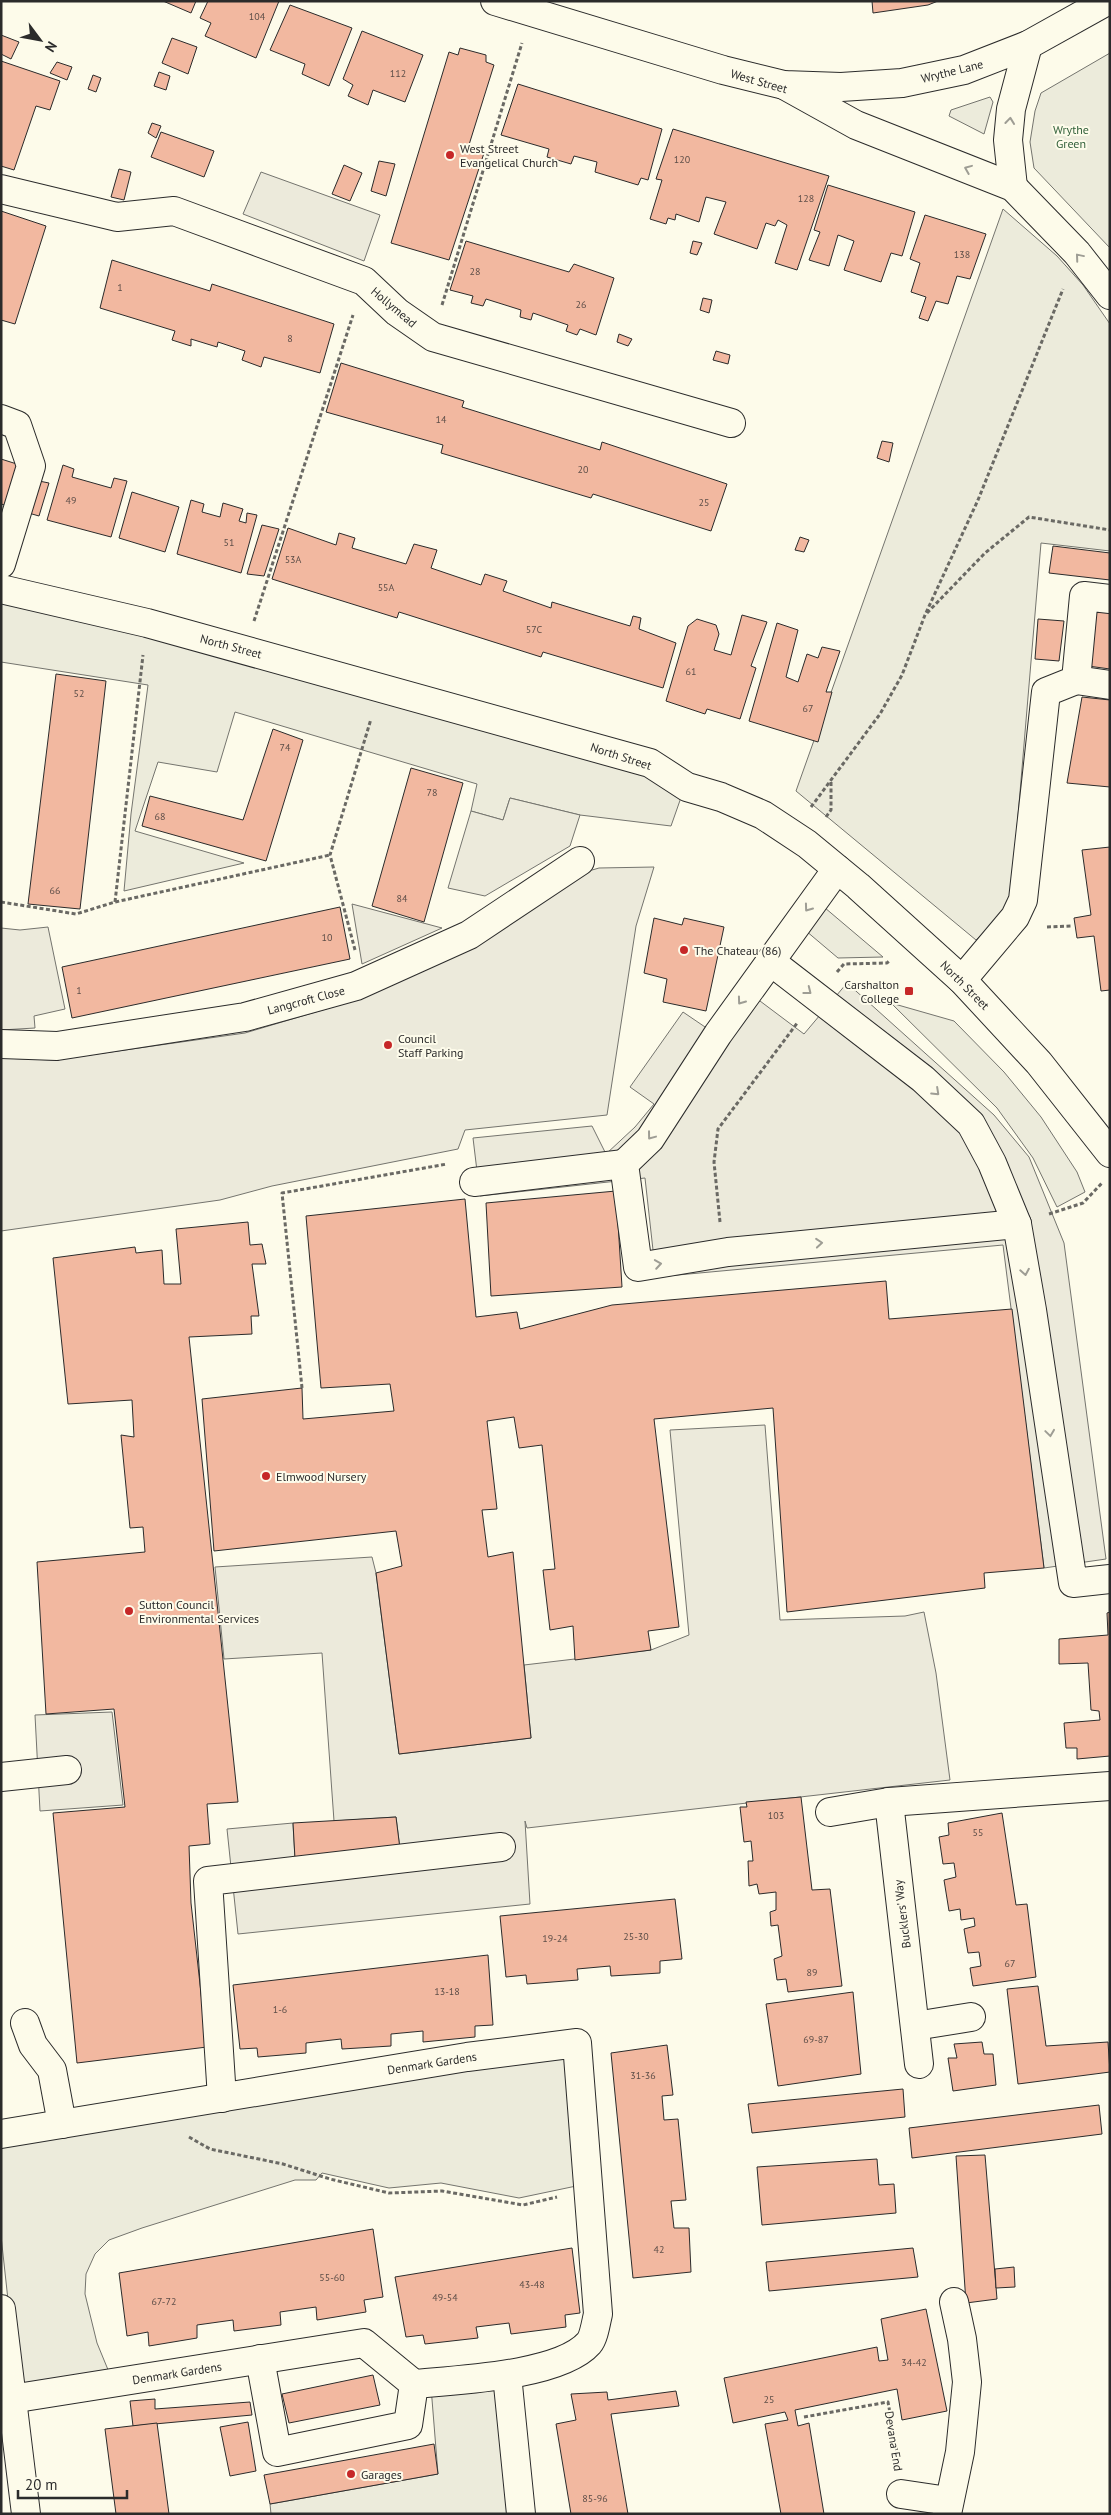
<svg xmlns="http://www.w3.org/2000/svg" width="1111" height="2515" font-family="'PT Sans',sans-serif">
  <rect width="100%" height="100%" fill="#fdfbea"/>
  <g fill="#ecebdb" stroke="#74746e">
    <path d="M1110,53V248L1034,168L1030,142L1035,111L1041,93Z"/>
    <path d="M990,97L993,102L984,134L949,116L951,110Z"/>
    <path d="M1003,209L1057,256L1083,285L1110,324V551L1041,543L1011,899L1003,914L976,940L796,791Z"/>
    <path d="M1,588L374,685L684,789L671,826L580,815L510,798L503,820L471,811L477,784L235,712L217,772L158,762L135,831L244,863L124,891L131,814L148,685L1,662Z"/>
    <path d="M818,902L883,957L838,958L799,925Z"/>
    <path d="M891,1003L954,1021L1004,1072L1041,1117L1077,1172L1085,1192L1057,1207L1033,1158L997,1108Z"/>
    <path d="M572,2054L581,2185L519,2198L441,2183L389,2188L322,2173L316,2180H295L142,2228L109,2240L95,2254L86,2274L85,2294L97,2343L111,2377L18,2391L1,2236V2142Z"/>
    <path d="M502,2380L515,2514H271L270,2504L438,2474L431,2387Z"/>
  </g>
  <g fill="#eceadb" stroke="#74746e">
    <path d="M261,172L380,215L364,261L243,214Z"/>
    <path d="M510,798L580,815L570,846L485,896L448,888L471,811L503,820Z"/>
    <path d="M654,867L636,926L607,1115L465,1130L458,1149L272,1186L220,1200L1,1231V1058L54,1060L245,1033L356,1000L575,875L599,868Z"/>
    <path d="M352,904L442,928L362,964Z"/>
    <path d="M48,927L65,1009L34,1016L35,1028L1,1030V928L20,930Z"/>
    <path d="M847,983L994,1115L1029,1157L1064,1243L1106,1559L1044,1568L1003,1245L656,1277L645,1178L480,1196L473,1138L592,1126L606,1154L635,1127L654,1104L630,1087L683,1012L708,1029L740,986L804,1034Z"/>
    <path d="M765,1425L780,1620L905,1616L924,1612L936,1673L950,1780L527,1828L525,1821L530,1904L238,1934L227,1829L293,1823L295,1859L400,1849L396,1817L334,1821L322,1653L224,1659L215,1567L372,1557L376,1573L399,1754L531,1738L524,1665L651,1650L689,1635L670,1430Z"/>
    <path d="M112,1712L123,1805L40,1811L35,1715Z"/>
  </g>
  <g fill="#f2b8a0" stroke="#2b2b2b">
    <path d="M163,1H196L191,13Z"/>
    <path d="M208,1H279L256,58L205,36L211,23L200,18Z"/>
    <path d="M872,1H938L928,5L873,13Z"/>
    <path d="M290,5L352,28L329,86L302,74L305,64L270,50Z"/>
    <path d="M362,31L423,55L405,102L373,90L368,105L348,96L353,85L343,79Z"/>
    <path d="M1,35L19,42L11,59L1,54Z"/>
    <path d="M172,38L197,47L188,74L162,63Z"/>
    <path d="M460,48L486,55V62L494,65L468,148L484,153L449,260L391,243L449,52L458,55Z"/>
    <path d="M1,61L60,81L50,110L36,106L14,170L1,166Z"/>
    <path d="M57,62L72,67L67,80L50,73Z"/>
    <path d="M159,72L170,76L166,90L154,86Z"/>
    <path d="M93,75L101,78L96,92L88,89Z"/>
    <path d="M518,84L662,129L648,180L641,178L638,185L595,172L597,162L574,156L571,164L547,157L549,149L501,135Z"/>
    <path d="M152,123L161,126L156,138L148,133Z"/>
    <path d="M673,129L829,176L797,270L775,263L787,225L778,220L775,226L766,223L757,249L714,234L726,202L706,197L699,222L676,214L675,220L668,218L666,224L650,219L662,180L656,179Z"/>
    <path d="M161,132L214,151L204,177L151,157Z"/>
    <path d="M379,161L395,164L386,196L371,191Z"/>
    <path d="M344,165L362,173L350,201L332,194Z"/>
    <path d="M119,169L131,172L124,200L111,197Z"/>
    <path d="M828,185L915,212L902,256L891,253L881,282L844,270L854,241L838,235L829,266L809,260L820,232L814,230Z"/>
    <path d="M1,211L46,226L15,324L1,320Z"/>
    <path d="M925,215L986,234L970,279L957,276L948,304L936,301L928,321L919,318L926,297L911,292L920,263L910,259Z"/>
    <path d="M466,241L569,272L574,264L614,278L596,335L580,329L577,335L566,331L568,325L533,313L531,320L520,317L521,310L486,299L483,306L471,303L473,296L450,290Z"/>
    <path d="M693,241L702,243L697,255L690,253Z"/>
    <path d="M112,260L210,291L212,284L334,324L320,373L264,357L261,367L242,360L245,351L218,342L217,347L191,339V346L172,340L175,331L100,308Z"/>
    <path d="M703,298L712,300L709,313L700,310Z"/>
    <path d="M619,334L632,339L628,346L617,342Z"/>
    <path d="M716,351L730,355L728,364L713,360Z"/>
    <path d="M341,363L464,401L462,407L600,450L602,442L727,484L711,531L593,494L591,498L441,453L443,445L326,412Z"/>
    <path d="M882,441L893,443L889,462L877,458Z"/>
    <path d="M1,459L20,465L8,506L1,504Z"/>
    <path d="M63,465L74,469L72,477L111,488L114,478L127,481L111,537L47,520Z"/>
    <path d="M34,480L49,483L39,516L25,512Z"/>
    <path d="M132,492L179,507L165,552L119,538Z"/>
    <path d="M191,500L204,504L202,512L220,517L223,503L243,509L239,521L246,523L247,513L257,515L241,573L177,554Z"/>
    <path d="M262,525L279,529L264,576L247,574Z"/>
    <path d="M288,528L336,545L339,533L355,538L352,548L406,564L414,544L437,550L431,568L481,585L485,574L507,581L503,591L551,608L552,602L630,626L633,616L641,618L639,629L676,643L663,688L543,652L541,657L399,612L397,618L272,579Z"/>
    <path d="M800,537L809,540L804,552L795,550Z"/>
    <path d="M1053,546L1110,553V580L1049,573Z"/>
    <path d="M1096,610L1110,612V669L1088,666Z"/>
    <path d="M742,615L767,622L751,666L756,668L740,719L707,709L705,714L666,701L688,626L697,619L716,625L719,634L714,650L731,655Z"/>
    <path d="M1038,619L1064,621L1059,661L1035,659Z"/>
    <path d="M777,623L798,630L786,677L798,682L807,654L818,658L822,647L840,651L826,692H832L818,742L749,721Z"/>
    <path d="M56,674L106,681L80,909L28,904Z"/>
    <path d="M1082,697L1110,700V787L1067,783Z"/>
    <path d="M273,729L303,740L266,861L142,826L150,796L243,820Z"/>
    <path d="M411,768L463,783L424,922L372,906Z"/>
    <path d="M1110,847V990L1101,991L1094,936L1077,938L1074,918L1091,915L1082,850Z"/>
    <path d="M340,907L350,959L72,1018L62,967Z"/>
    <path d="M654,918L682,925L684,918L724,927L706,1011L663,1002L667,979L644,973Z"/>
    <path d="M616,1191L622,1287L491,1296L486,1203Z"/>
    <path d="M465,1199L476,1317L517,1312L520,1329L612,1305L886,1281L889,1319L1012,1309L1044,1568L984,1573L985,1588L787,1612L773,1408L654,1419L679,1627L648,1631L651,1650L575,1660L573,1626L550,1630L543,1570L555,1569L542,1445L519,1448L514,1417L487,1421L497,1509L482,1510L488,1557L513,1552L531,1738L399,1754L376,1573L402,1566L396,1531L214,1551L202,1399L302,1388L303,1419L394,1411L390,1384L321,1388L306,1216Z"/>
    <path d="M248,1222L250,1245L262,1244L266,1264H252L259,1316H251L252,1334L189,1337L238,1802L207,1804L210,1844L189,1846L191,1903L207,2047L77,2063L53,1813L125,1807L114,1709L46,1714L37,1562L145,1552L143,1527L130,1528L121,1435L134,1437L132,1400L68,1404L53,1258L135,1247L136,1253L162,1250L164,1284H181L176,1229Z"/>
    <path d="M1110,1612V1756L1077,1759V1748H1066L1064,1723L1100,1720L1099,1711L1091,1710L1088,1663L1059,1664V1639L1108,1635L1107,1613Z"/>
    <path d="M801,1797L812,1890L830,1889L842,1986L788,1992L786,1979L777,1980L774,1959L782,1956L778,1925L771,1926L770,1912L776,1910V1892L759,1894L757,1884L749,1886L748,1861H753L751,1841L744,1842L740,1807H747L746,1802Z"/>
    <path d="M1002,1813L1016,1905L1027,1904L1036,1977L973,1986L970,1968L981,1966L979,1952L968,1953L964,1929L975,1926L974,1918L961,1920L960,1909L949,1911L944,1880L956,1877L954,1863L943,1864L939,1837L949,1835L948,1823Z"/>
    <path d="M396,1817L400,1849L295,1859L293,1823Z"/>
    <path d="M675,1899L682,1959L660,1961V1973L611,1976L610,1966L577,1969L578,1980L527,1984L526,1975L506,1977L500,1916Z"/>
    <path d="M488,1955L493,2025L475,2026V2037L423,2042V2031L391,2034V2046L342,2049L341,2039L306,2043V2053L258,2057L257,2048L240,2049L233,1985Z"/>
    <path d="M1038,1986L1046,2046L1108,2042L1110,2072L1018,2084L1007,1989Z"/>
    <path d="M853,1992L861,2074L778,2086L766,2004Z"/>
    <path d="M982,2042L984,2054H993L996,2085L953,2091L948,2058H957L954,2044Z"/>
    <path d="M667,2045L673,2095L662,2096L664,2120L678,2119L686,2200L671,2201L674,2228H689L691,2272L633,2278L611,2053Z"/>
    <path d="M903,2089L905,2117L752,2133L748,2104Z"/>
    <path d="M1099,2105L1102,2134L912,2158L909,2128Z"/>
    <path d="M985,2155L997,2299L966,2303L956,2156Z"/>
    <path d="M877,2159L879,2185L894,2184L896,2213L762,2225L757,2167Z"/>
    <path d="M373,2229L383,2297L364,2300L366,2312L317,2320L316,2307L280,2312L281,2325L234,2331L233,2320L197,2325V2338L149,2346L148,2332L127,2336L119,2273Z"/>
    <path d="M572,2248L580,2313L565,2315L566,2327L511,2334L509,2323L476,2327L478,2338L425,2344L423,2335L406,2337L395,2277Z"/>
    <path d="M913,2248L918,2277L769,2291L766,2262Z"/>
    <path d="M1014,2267L1015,2287L996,2288L995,2269Z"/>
    <path d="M926,2309L947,2411L902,2420L897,2389L795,2410L798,2426L809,2423L824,2514H781L765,2424L788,2420L785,2412L733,2423L724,2378L877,2347L879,2361L888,2360L881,2319Z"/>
    <path d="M373,2375L380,2405L289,2423L282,2394Z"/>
    <path d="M676,2391L679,2406L611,2414L628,2514H571L556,2424L576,2420L571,2394L607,2392L608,2400Z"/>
    <path d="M155,2399V2409L250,2402L252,2415L133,2426L130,2401Z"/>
    <path d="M248,2422L256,2471L230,2476L220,2427Z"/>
    <path d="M157,2423L169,2514H116L105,2429Z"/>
    <path d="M434,2444L438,2474L270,2504L264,2475Z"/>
  </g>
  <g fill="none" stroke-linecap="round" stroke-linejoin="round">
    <g stroke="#2b2b2b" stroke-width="30">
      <g id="minor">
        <path d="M784,85L856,125L1013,187L1077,253L1110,295"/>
        <path d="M1013,187L1008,140L1011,109L1028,45"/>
        <path d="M1,189L117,217L174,211L364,281L397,312L433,337L731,423"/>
        <path d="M1,419L17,425L31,466L1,564"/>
        <path d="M1076,680L1110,685"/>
        <path d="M837,869L718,1034L650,1139L624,1164L638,1267L728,1252L1017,1224"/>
        <path d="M770,961L923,1079L971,1124L992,1163L1017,1224L1032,1310L1073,1583L1110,1579"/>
        <path d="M962,980L1015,917L1023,900L1046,692L1076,680L1084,596L1110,599"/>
        <path d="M1,1044L57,1046L245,1017L356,986L469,935L580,861"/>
        <path d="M474,1182L624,1164"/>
        <path d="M1,1777L67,1770"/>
        <path d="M889,1802L919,2064"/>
        <path d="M830,1812L889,1802L1110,1786"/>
        <path d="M25,2023L33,2045L52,2070L62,2124"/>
        <path d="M915,2026L971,2017"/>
        <path d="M222,2098L208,1881L501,1847"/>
        <path d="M1,2134L467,2057L577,2043L598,2314C596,2322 594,2337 589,2343C560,2376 457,2380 414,2384L364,2343L11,2399"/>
        <path d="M1,2309L26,2514"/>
        <path d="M260,2359L277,2452L408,2425L414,2384"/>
        <path d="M507,2375L521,2514"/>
        <path d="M901,2494L948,2501"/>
        <path d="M947,2514L960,2452L967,2382L962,2339L954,2302"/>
      </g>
    </g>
    <g stroke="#2b2b2b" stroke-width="30">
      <g id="major">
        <path d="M495,1L723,70L784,85L841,87L902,83L964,70L1028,45L1107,1"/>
        <path d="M1,589L147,623L650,763L687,787L721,797L763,815L807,844L858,886L962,980L1039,1063L1110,1153"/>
      </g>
    </g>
    <g stroke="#6a6964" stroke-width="3" stroke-dasharray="4 2.5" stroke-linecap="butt">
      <path d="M442,305L522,43"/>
      <path d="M927,613L985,553L1029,517L1110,530"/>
      <path d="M254,621L353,315"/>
      <path d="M811,807L880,714L902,675L925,615L978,500L1063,289"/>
      <path d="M826,817L831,810V780"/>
      <path d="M1,902L76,914L115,902L330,855"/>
      <path d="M115,902L143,655"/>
      <path d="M1047,927L1073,926"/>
      <path d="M355,950L330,855L371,719"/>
      <path d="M837,972L844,964L887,963L890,960"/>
      <path d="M1049,1214L1083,1203L1102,1183"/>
      <path d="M720,1222L714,1162L718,1129L798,1022"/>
      <path d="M302,1388L282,1193L447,1164"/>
      <path d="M189,2137L210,2149L283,2164L330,2179L389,2193L442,2191L523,2205L557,2197"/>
      <path d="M804,2417L888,2402L899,2463"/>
    </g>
    <use href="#minor" stroke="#fdfbea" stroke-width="28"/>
    <use href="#major" stroke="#fdfbea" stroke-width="28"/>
  </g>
  <defs><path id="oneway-chevron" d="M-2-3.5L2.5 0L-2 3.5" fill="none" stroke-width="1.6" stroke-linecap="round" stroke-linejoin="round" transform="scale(1.25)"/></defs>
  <g stroke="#9e9d94">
    <use href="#oneway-chevron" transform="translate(1010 121) rotate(-84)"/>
    <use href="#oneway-chevron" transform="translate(968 169) rotate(-158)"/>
    <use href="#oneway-chevron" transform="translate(1079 257) rotate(-130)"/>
    <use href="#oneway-chevron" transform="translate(808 908) rotate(126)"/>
    <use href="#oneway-chevron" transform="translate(808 991) rotate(38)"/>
    <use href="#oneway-chevron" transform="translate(741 1001) rotate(126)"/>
    <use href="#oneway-chevron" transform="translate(936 1092) rotate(43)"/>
    <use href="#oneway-chevron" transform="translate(651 1136) rotate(127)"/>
    <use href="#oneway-chevron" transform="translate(819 1243) rotate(-5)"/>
    <use href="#oneway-chevron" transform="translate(658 1264) rotate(-9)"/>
    <use href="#oneway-chevron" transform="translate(1025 1272) rotate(80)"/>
    <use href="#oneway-chevron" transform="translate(1050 1433) rotate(82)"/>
  </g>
  <g fill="#c62828" stroke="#fdfbea" stroke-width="2">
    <circle cx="450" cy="155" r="5"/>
    <circle cx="684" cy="950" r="5"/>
    <rect x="904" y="986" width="10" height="10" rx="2.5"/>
    <circle cx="388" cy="1045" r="5"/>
    <circle cx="266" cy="1476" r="5"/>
    <circle cx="129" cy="1611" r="5"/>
    <circle cx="351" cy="2474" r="5"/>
  </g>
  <g text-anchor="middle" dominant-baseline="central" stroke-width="4" stroke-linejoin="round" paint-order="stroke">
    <g font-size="10" fill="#5d4e48">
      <text x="257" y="16">104</text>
      <text x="398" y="73">112</text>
      <text x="682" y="159">120</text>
      <text x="806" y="198">128</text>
      <text x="962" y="254">138</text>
      <text x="475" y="271">28</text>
      <text x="120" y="287">1</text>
      <text x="581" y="304">26</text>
      <text x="290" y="338">8</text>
      <text x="441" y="419">14</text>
      <text x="583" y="469">20</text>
      <text x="71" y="500">49</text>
      <text x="704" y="502">25</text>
      <text x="229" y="542">51</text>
      <text x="293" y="559">53A</text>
      <text x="386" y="587">55A</text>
      <text x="534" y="629">57C</text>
      <text x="691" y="671">61</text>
      <text x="79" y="693">52</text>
      <text x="808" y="708">67</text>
      <text x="285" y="747">74</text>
      <text x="432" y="792">78</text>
      <text x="160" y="816">68</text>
      <text x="55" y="890">66</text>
      <text x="402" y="898">84</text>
      <text x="327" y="937">10</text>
      <text x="79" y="990">1</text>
      <text x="776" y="1815">103</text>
      <text x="978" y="1832">55</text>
      <text x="636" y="1936">25-30</text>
      <text x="555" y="1938">19-24</text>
      <text x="1010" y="1963">67</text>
      <text x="812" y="1972">89</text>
      <text x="447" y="1991">13-18</text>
      <text x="280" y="2009">1-6</text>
      <text x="816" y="2039">69-87</text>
      <text x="643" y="2075">31-36</text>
      <text x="659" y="2249">42</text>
      <text x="332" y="2277">55-60</text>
      <text x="532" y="2284">43-48</text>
      <text x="445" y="2297">49-54</text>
      <text x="164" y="2301">67-72</text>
      <text x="914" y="2362">34-42</text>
      <text x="769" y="2399">25</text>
      <text x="595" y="2498">85-96</text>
    </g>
    <g font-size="12" fill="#2b2b2b" stroke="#fdfbea">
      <text transform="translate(952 71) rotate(-14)">Wrythe Lane</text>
      <text transform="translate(759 81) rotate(16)">West Street</text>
      <text transform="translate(394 307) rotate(40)">Hollymead</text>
      <text transform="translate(231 646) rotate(15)">North Street</text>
      <text transform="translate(621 756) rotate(18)">North Street</text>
      <text transform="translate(965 985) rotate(45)">North Street</text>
      <text transform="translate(306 1000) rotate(-15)">Langcroft Close</text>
      <text transform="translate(902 1914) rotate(-97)">Bucklers' Way</text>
      <text transform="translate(432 2063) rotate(-9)">Denmark Gardens</text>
      <text transform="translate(177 2373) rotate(-9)">Denmark Gardens</text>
      <text transform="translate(894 2441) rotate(81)">Devana End</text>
    </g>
    <g font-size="12" fill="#34623c" stroke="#fdfbea">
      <text x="1071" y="129">Wrythe<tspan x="1071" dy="14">Green</tspan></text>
    </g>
    <g font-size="12" fill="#2b2b2b" stroke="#fdfbea" text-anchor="start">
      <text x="460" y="148">West Street<tspan x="460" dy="14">Evangelical Church</tspan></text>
      <text x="694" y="950">The Chateau (86)</text>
      <text x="899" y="984" text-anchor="end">Carshalton<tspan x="899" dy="14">College</tspan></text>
      <text x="398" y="1038">Council<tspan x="398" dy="14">Staff Parking</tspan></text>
      <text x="276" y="1476">Elmwood Nursery</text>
      <text x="139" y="1604">Sutton Council<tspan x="139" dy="14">Environmental Services</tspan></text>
      <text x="361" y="2474">Garages</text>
    </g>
  </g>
  <rect width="1111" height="2515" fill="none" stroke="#2b2b2b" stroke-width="5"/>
  <g transform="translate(40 40) rotate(122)" stroke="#fdfbea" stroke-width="4" paint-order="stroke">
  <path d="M0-4L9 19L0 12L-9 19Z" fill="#2b2b2b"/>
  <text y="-8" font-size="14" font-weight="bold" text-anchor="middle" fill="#2b2b2b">N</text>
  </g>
  <path d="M18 2490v8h109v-8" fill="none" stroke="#2b2b2b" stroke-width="2.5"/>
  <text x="25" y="2490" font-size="15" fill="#2b2b2b" stroke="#fdfbea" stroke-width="4" paint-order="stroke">20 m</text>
</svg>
